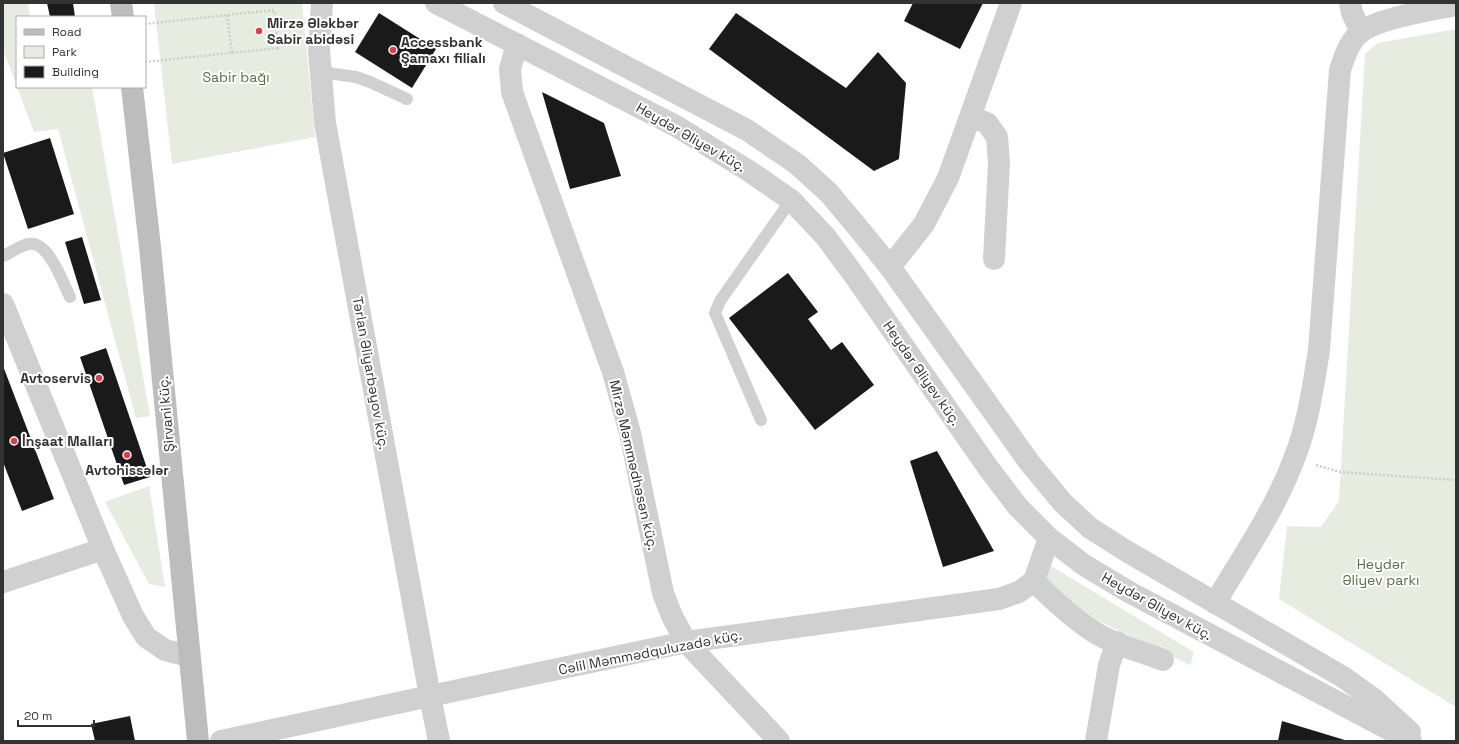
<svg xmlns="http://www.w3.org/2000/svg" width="1459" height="744" font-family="'Space Grotesk',sans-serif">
  <rect width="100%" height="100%" fill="#fff"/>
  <g fill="#e6ecdf">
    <path d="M3,3H28L30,17H17V86L3,50Z"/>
    <path d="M154,3H302L315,137L172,164Z"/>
    <path d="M1456,29V707L1279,599L1287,526L1321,527L1339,501L1365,54L1378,43Z"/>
    <path d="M17,87H92L150,416L136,418L58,129L34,132Z"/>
    <path d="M149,486L165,587L149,584L105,502Z"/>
    <path d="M1051,566L1194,652L1190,665L1090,617L1045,582Z"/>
  </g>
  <g fill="#1a1a1a">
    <path d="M47,3H73L75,17H50Z"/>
    <path d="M913,3H983L960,49L904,21Z"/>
    <path d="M379,13L436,49L412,88L355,52Z"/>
    <path d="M736,13L846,88L878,52L906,83L899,159L874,171L709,49Z"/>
    <path d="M542,92L604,123L621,176L570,189Z"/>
    <path d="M50,138L74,214L28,229L3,153Z"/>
    <path d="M82,237L101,300L84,304L65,242Z"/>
    <path d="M788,273L818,312L808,319L831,350L842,342L874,385L815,430L729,318Z"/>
    <path d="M106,348L150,477L124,485L80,357Z"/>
    <path d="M3,366L54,499L22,511L3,462Z"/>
    <path d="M937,451L994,551L943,567L910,461Z"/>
    <path d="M130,716L135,741H95L91,724Z"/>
    <path d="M1282,721L1348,741H1278Z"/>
  </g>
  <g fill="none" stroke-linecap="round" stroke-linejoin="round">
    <g stroke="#cdcdcd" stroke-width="2.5" stroke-dasharray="2 2" stroke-linecap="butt">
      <path d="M227,15L232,53"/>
      <path d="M145,62L278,48L274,10L145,24"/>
      <path d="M1316,465L1340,472L1456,480"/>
    </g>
    <g stroke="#d0d0d0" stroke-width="12">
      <path d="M321,72L356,77L370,82L407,99"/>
      <path d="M3,256C10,253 21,245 29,244C49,241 63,283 70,297"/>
      <path d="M761,420L715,313L720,301L791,200"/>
    </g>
    <g stroke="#d0d0d0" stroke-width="22">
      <path d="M322,3L319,50L325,123L430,696L439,741"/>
      <path d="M1350,3L1352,13L1361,32"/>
      <path d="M517,44L510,69L512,92L613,372L630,433L663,593L672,616L686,642L779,741"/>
      <path d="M971,117L987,123L997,137L999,163L994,259"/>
      <path d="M890,267L924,224L948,178L1011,3"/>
      <path d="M1034,581C1052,599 1070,616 1091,630C1112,644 1139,651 1163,660"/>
      <path d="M1215,603C1243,556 1275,510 1294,459C1308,424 1313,387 1319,350L1340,70C1345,56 1349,41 1361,32C1379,18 1432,10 1456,5"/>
      <path d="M221,741L430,696L686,642L999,599L1019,592L1034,581L1049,538"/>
      <path d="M1096,741L1109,665L1117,642"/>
    </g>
    <g stroke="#d0d0d0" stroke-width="22">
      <path d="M436,3L676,126L749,171L791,200L825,236L854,275L989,469L1018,507L1049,538L1084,565L1129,592L1411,741"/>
      <path d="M504,3L747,130L797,164L829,193L864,235L890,267L1029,462L1063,503L1090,528L1128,552L1343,677L1375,700L1410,732"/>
      <path d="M3,304L103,549L133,616L146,637L165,650L189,656"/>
      <path d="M3,582L103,549"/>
    </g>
    <g stroke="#bdbdbd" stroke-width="22">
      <path d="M121,3L123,17"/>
      <path d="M132,87L150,247L198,741"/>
    </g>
  </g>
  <g fill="#e63946" stroke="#fff" stroke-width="1.5">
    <circle cx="259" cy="31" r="4"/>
    <circle cx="393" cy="50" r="4"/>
    <circle cx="99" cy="378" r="4"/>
    <circle cx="14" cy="441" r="4"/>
    <circle cx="127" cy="455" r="4"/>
  </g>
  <g text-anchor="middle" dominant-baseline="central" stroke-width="4" stroke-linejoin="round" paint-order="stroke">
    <g font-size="14" font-weight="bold" fill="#333" stroke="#fff" text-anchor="start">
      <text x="267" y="23">Mirzə Ələkbər<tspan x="267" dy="16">Sabir abidəsi</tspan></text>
      <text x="401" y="42">Accessbank<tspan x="401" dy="16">Şamaxı filialı</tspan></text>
      <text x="91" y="378" text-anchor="end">Avtoservis</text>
      <text x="22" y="441">İnşaat Malları</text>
      <text x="127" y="470" text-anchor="middle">Avtohissələr</text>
    </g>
    <g font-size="14" fill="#56703f" stroke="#fff">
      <text x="236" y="77">Sabir bağı</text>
      <text x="1381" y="564">Heydər<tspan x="1381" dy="16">Əliyev parkı</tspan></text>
    </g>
    <g font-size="14" fill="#333" stroke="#fff">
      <text transform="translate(691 137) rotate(30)">Heydər Əliyev küç.</text>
      <text transform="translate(371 373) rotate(80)">Tərlan Əliyarbəyov küç.</text>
      <text transform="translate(922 373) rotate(55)">Heydər Əliyev küç.</text>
      <text transform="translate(166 414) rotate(-95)">Şirvani küç.</text>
      <text transform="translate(634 465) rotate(77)">Mirzə Məmmədhəsən küç.</text>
      <text transform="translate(1157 606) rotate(29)">Heydər Əliyev küç.</text>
      <text transform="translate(650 652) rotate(-11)">Cəlil Məmmədquluzadə küç.</text>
    </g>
  </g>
  <rect width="1459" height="744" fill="none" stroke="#333333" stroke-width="8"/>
  <rect x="16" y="16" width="130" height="72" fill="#ffffff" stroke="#adadad"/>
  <rect x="24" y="29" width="20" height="6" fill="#bdbdbd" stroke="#adadad"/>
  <text x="52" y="36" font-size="12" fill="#333333">Road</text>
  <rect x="24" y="46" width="20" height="12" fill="#e6ecdf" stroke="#adadad"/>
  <text x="52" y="56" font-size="12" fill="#333333">Park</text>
  <rect x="24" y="66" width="20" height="12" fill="#1a1a1a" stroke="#adadad"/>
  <text x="52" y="76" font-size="12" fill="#333333">Building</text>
  <path d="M18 720v6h76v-6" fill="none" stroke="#333333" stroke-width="2"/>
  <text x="24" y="720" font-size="12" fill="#333333" stroke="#ffffff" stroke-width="3" paint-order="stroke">20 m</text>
</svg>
